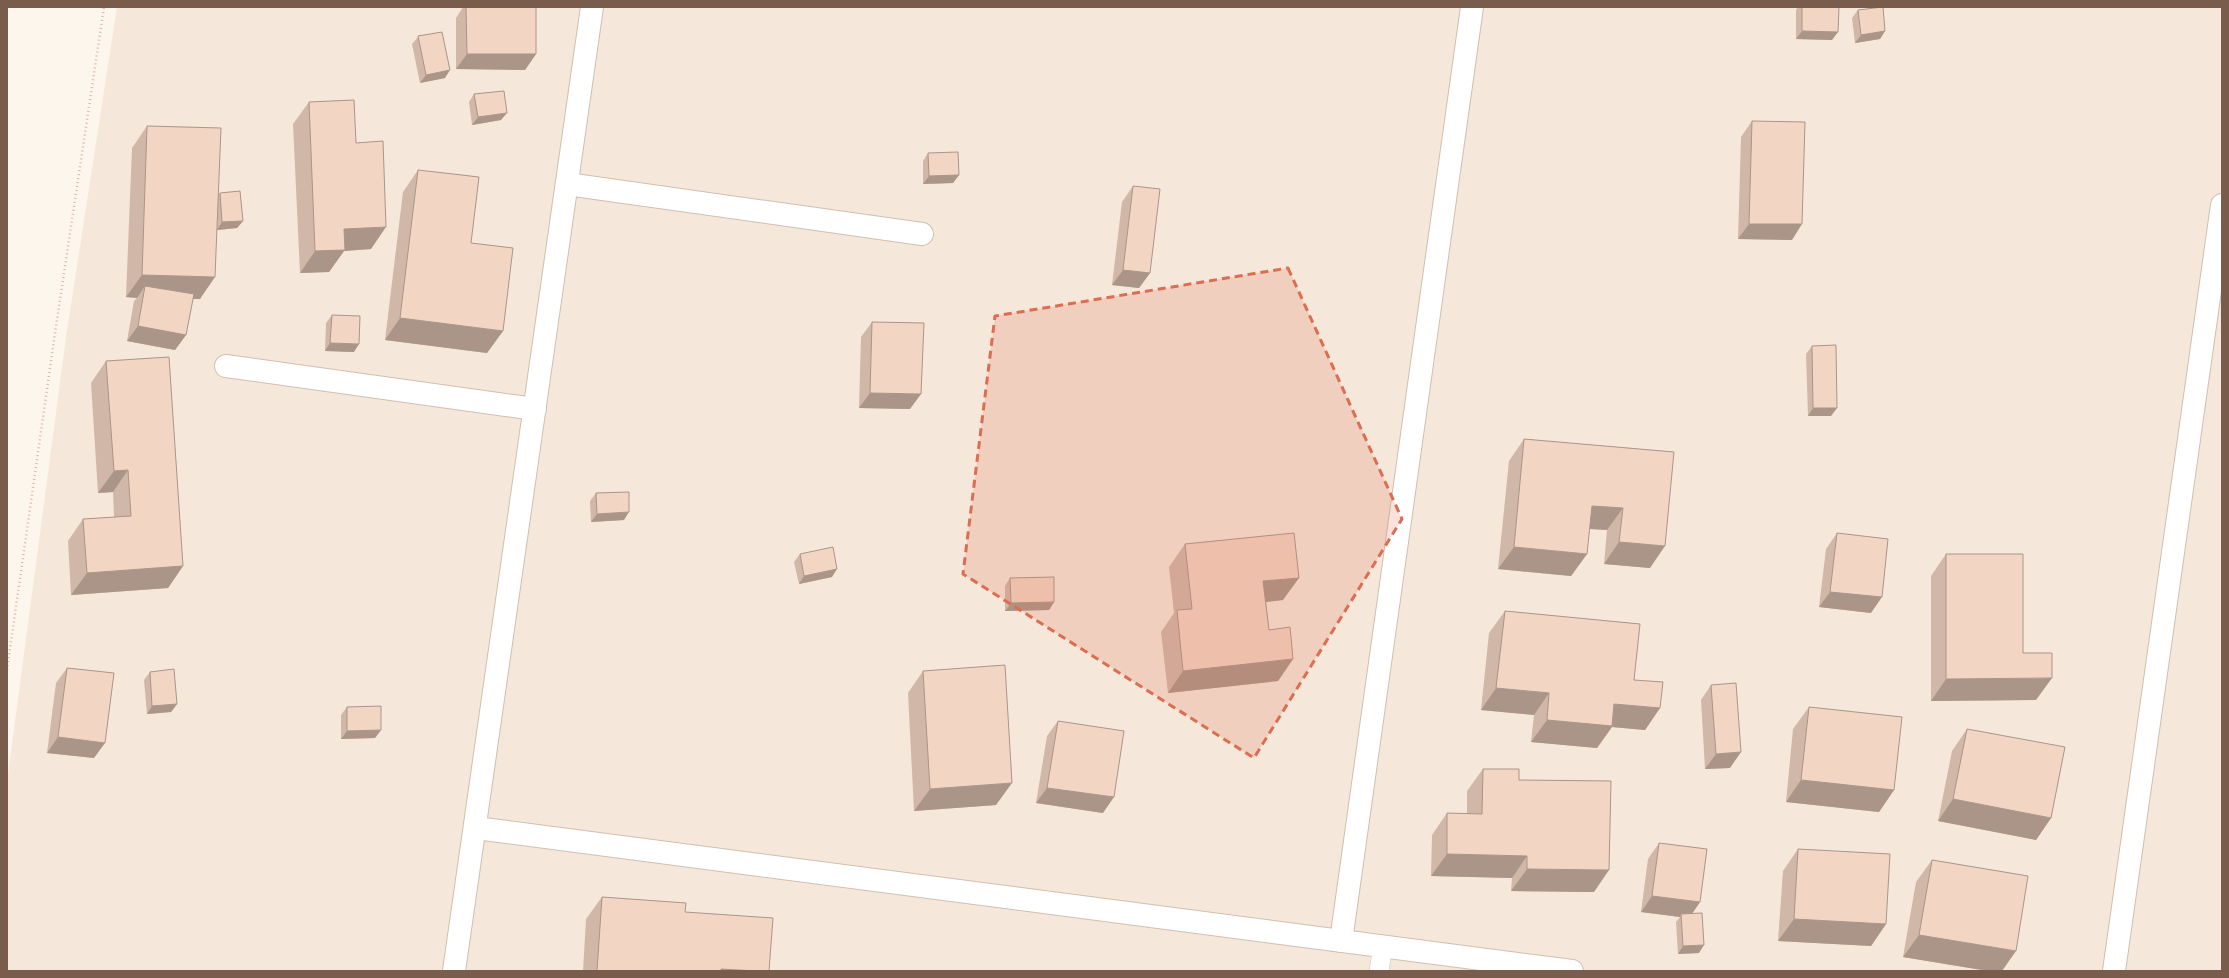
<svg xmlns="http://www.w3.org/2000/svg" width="2229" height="978" font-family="'PT Sans Narrow',sans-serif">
  <rect width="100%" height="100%" fill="#fdf6ec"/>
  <path fill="#f5e8da" d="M117,7H2222V971H7V782L66,337Z"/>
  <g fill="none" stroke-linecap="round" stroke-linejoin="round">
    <g stroke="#d1beb0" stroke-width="20">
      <path id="service" d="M1379,971L1383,946"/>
    </g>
    <g stroke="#d1beb0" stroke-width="24">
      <g id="minor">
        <path d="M567,184L922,234"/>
        <path d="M226,366L535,409"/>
        <path d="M476,828L1572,971"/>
        <path d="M1341,941L1472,7"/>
        <path d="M454,971L592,7"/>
        <path d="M2114,971L2222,205"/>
      </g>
    </g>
    <path stroke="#d9b8a5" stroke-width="2.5" stroke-dasharray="1 3" stroke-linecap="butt" d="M7,670L55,333L104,7"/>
    <use href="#service" stroke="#fff" stroke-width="19"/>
    <use href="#minor" stroke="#fff" stroke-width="22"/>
  </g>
  <g fill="#d1b7a8">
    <path d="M463,7H536V54L525,70L456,69V18Z"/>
    <path d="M1798,7H1839L1832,40L1796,39V10Z"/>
    <path d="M1858,10L1885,31L1880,39L1855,43L1852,18Z"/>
    <path d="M418,37L445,78L420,83L412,44Z"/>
    <path d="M474,94L501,120L472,125L469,102Z"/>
    <path d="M309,102L356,143L371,249L344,251L329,272L300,273L293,124Z"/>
    <path d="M1752,121L1792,240L1738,239L1741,137Z"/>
    <path d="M147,126L218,195L220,193L243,221L237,228L217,230L200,299H193L186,335L175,350L127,341L134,301L137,298L126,297L132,148Z"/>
    <path d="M928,153L959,175L953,183L923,184V161Z"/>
    <path d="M418,170L503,331L487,353L385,340L403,192Z"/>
    <path d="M1133,186L1150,273L1139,288L1112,285L1122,202Z"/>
    <path d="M332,315L354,352L325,351L326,323Z"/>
    <path d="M872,322L910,409L859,408L861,337Z"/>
    <path d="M1812,346L1831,416H1808L1806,354Z"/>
    <path d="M106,361L183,566L168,588L71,595L68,541L83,519L114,517L113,492L98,493L91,383Z"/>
    <path d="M1524,439L1674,452L1650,568L1604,564L1607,530L1589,529L1587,554L1571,576L1498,569L1509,461Z"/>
    <path d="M596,493L624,520L591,522L590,501Z"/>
    <path d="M1837,533L1871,613L1819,607L1826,549Z"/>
    <path d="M1185,544L1283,600L1266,602L1269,630L1293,659L1278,681L1168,693L1161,632L1174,613L1169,567Z"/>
    <path d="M800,554L832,577L799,584L794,562Z"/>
    <path d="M1946,554L2023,653L2036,700L1931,701V576Z"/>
    <path d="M1010,578L1054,602L1049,610L1005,611V586Z"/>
    <path d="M1505,611L1634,680L1660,708L1645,730L1612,727L1597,748L1531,742L1534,715L1481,710L1489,633Z"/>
    <path d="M67,668L94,758L47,753L56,683Z"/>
    <path d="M923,671L996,805L914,811L908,693Z"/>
    <path d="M150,672L177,704L171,712L147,714L144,680Z"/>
    <path d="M1711,685L1730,768L1705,769L1701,700Z"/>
    <path d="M347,707L381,730L375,738L341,739V715Z"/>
    <path d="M1809,707L1894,790L1879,812L1786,802L1793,729Z"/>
    <path d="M1058,721L1103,813L1036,803L1047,736Z"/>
    <path d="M1967,729L2051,818L2036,840L1938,821L1952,751Z"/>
    <path d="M1483,769L1519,780L1594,892L1511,891L1512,878L1431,876L1432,835L1447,813H1467V791Z"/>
    <path d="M1659,843L1700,902L1692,914L1699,953L1678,954L1676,922L1680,917L1641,912L1648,859Z"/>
    <path d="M1798,849L1886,924L1871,946L1778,941L1783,871Z"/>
    <path d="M1932,860L2002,971H1988L1903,957L1916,882Z"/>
    <path d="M602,897L685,912L769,971H583L586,919Z"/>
  </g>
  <g fill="#aa9588">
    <path d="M1802,31L1838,32L1832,40L1796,39Z"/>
    <path d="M1885,31L1880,39L1855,43L1861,35Z"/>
    <path d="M467,54H536L525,70L456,69Z"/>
    <path d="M450,70L445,78L420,83L426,75Z"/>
    <path d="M507,113L501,120L472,125L478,117Z"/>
    <path d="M959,175L953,183L923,184L929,176Z"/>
    <path d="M243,221L237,228L217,230L222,222Z"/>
    <path d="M1749,224H1802L1792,240L1738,239Z"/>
    <path d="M386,227L371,249L344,251L329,272L300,273L315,251L344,229Z"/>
    <path d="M1123,270L1150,273L1139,288L1112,285Z"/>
    <path d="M142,275L215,277L200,299L143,298L145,286L137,298L126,297Z"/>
    <path d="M400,318L503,331L487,353L385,340Z"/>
    <path d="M138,326L186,335L175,350L127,341Z"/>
    <path d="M330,343L359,344L354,352L325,351Z"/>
    <path d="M870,393L921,394L910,409L859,408Z"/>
    <path d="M1813,408H1837L1831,416H1808Z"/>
    <path d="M128,470L113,492L98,493L114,471Z"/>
    <path d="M1592,506L1623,508L1607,530L1576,528Z"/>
    <path d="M629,512L624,520L591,522L597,514Z"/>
    <path d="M1619,542L1665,546L1650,568L1604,564Z"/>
    <path d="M1514,547L1587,554L1571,576L1498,569Z"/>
    <path d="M183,566L168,588L71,595L87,573Z"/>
    <path d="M837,569L832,577L799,584L804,576Z"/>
    <path d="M1299,578L1283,600L1248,604L1263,581Z"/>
    <path d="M1830,592L1882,597L1871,613L1819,607Z"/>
    <path d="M1054,602L1049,610L1005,611L1011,603Z"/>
    <path d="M1293,659L1278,681L1168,693L1183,671Z"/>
    <path d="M2052,678L2036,700L1931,701L1946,679Z"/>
    <path d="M1496,688L1549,693L1534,715L1481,710Z"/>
    <path d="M177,704L171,712L147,714L152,706Z"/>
    <path d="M1614,704L1660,708L1645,730L1612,727L1597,748L1531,742L1547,720Z"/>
    <path d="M381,730L375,738L341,739L347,731Z"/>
    <path d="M58,737L105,743L94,758L47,753Z"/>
    <path d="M1741,752L1730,768L1705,769L1716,754Z"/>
    <path d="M1801,780L1894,790L1879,812L1786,802Z"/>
    <path d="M1012,783L996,805L914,811L930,789Z"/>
    <path d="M1047,788L1114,797L1103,813L1036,803Z"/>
    <path d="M1953,799L2051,818L2036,840L1938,821Z"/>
    <path d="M1447,854L1527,856L1512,878L1431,876Z"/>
    <path d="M1527,869L1609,870L1594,892L1511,891Z"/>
    <path d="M1652,896L1700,902L1689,918L1681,914L1680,917L1641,912Z"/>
    <path d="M1794,919L1886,924L1871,946L1778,941Z"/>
    <path d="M1919,935L2016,951L2002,971H1988L1903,957Z"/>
    <path d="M1704,945L1699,953L1678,954L1683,946Z"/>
    <path d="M721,969L756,971H719Z"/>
  </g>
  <g fill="#f3d5c3" stroke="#aa9588">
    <path d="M466,7H536V54H467Z"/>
    <path d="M1802,7H1839L1838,32L1802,31Z"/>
    <path d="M1883,7L1885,31L1861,35L1858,10Z"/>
    <path d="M442,32L450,70L426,75L418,36Z"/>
    <path d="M504,91L507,113L478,117L474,94Z"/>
    <path d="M354,100L356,143L383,141L386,227L344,229L345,250L315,251L309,102Z"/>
    <path d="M1752,121L1805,122L1802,224H1749Z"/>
    <path d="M147,126L221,128L215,277L142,275Z"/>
    <path d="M958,152L959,175L929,176L928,153Z"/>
    <path d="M418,170L479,177L471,243L513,248L503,331L400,318Z"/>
    <path d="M1133,186L1160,189L1150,273L1123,270Z"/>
    <path d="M240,191L243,221L222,222L220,193Z"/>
    <path d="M145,286L194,294L186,335L138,326Z"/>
    <path d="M332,315L360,316L359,344L330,343Z"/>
    <path d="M872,322L924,323L921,394L870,393Z"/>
    <path d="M1836,345L1837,408H1813L1812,346Z"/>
    <path d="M169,357L183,566L87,573L83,519L131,516L128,470L114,471L106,361Z"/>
    <path d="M1524,439L1674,452L1665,546L1619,542L1623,508L1592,506L1587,554L1514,547Z"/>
    <path d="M629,492V512L597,514L596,493Z"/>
    <path d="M1294,533L1299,578L1263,581L1269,630L1290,627L1293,659L1183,671L1177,610L1192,609L1185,544Z"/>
    <path d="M1837,533L1888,539L1882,597L1830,592Z"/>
    <path d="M833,547L837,569L804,576L800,554Z"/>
    <path d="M1946,554H2023V653H2052V678L1946,679Z"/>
    <path d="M1054,577V602L1011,603L1010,578Z"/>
    <path d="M1505,611L1640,624L1634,680L1663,682L1660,708L1614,704L1612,726L1547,720L1549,693L1496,688Z"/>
    <path d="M1005,665L1012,783L930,789L923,671Z"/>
    <path d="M67,668L114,673L105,743L58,737Z"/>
    <path d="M174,669L177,704L152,706L150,672Z"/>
    <path d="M1736,683L1741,752L1716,754L1711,685Z"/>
    <path d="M381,706V730L347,731V707Z"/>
    <path d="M1809,707L1902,717L1894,790L1801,780Z"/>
    <path d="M1058,721L1124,731L1114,797L1047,788Z"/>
    <path d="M1967,729L2065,747L2051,818L1953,799Z"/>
    <path d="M1483,769H1519V780L1611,781L1609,870L1527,869V856L1447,854V813L1482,814Z"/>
    <path d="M1659,843L1707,849L1700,902L1652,896Z"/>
    <path d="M1798,849L1890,854L1886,924L1794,919Z"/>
    <path d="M1932,860L2028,876L2016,951L1919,935Z"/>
    <path d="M602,897L686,903L685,912L773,918L769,971H756L721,969V971H597Z"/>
    <path d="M1702,913L1704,945L1683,946L1681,914Z"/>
  </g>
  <path fill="#dc6d51" fill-opacity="0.2" stroke="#dc6d51" stroke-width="3" stroke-dasharray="8 5" stroke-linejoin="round" d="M1288,268L1402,519L1254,758L963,574L995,316Z"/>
  <rect width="2229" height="978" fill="none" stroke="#7a5c4d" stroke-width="16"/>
</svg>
